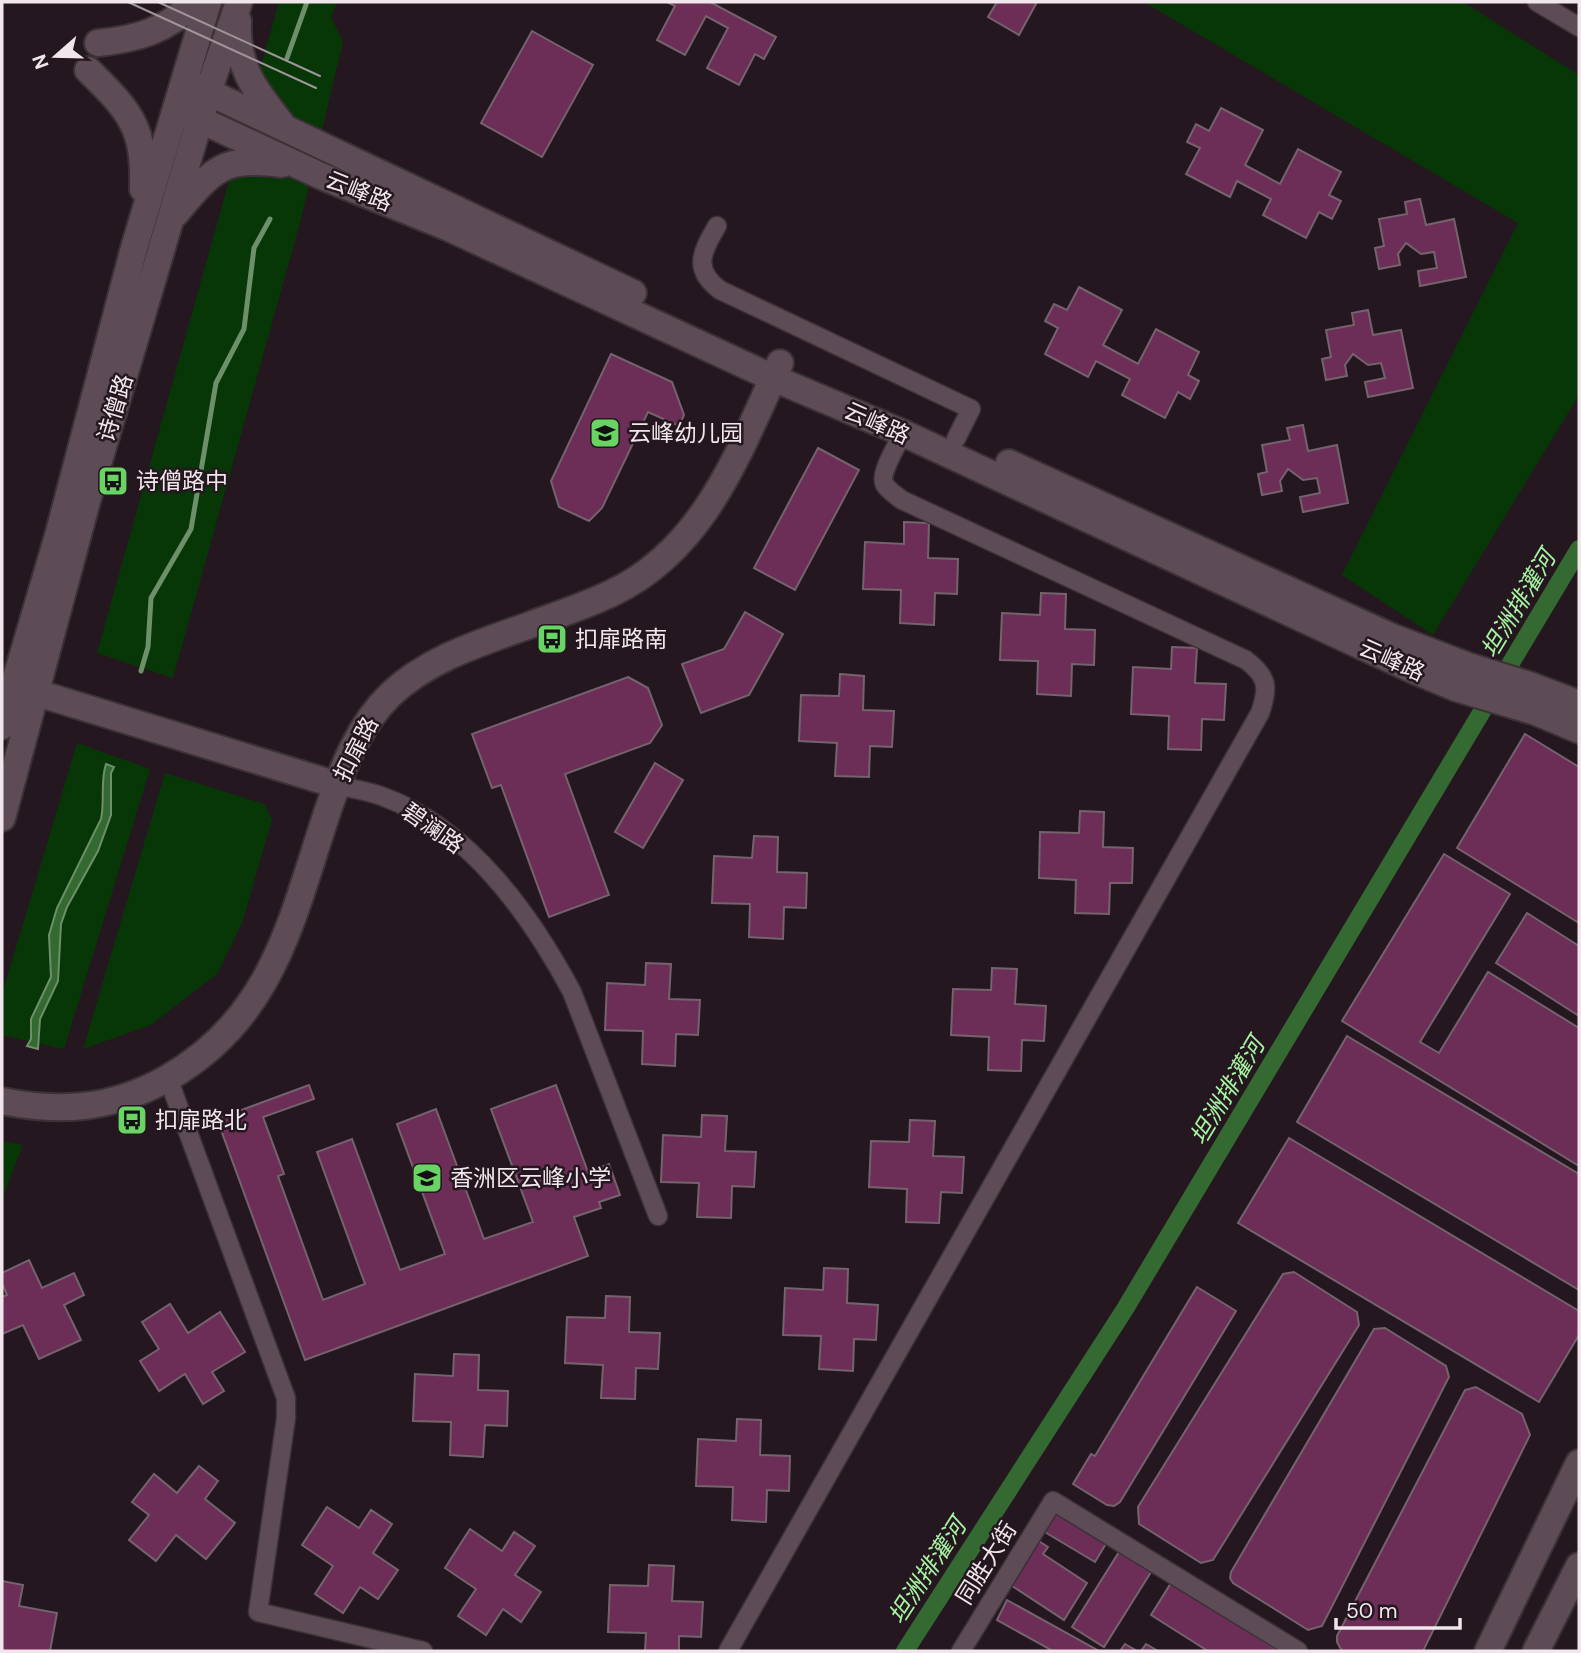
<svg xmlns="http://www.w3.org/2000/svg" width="1581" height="1653" font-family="'DM Sans','Noto Sans SC',sans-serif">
  <rect width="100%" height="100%" fill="#251720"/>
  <g fill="#073706">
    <path d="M279,2H337L331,17L343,42L300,223L173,678L97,653Z"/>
    <path d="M1144,2H1463L1579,75V395L1433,635L1342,575L1518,223Z"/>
    <path d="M77,743L150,769L64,1049L2,1035V994Z"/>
    <path d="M165,773L264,804L272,820L242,923L218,973L151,1025L83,1049Z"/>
    <path d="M2,1141L23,1145L2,1199Z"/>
  </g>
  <path fill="#346a31" stroke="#6d8f69" stroke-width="2" d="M106,764L114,767L111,773V815L98,851L67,907L61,924L58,981L40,1019L38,1049L27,1046L31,1039V1019L51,977L49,935L57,908L101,819C105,801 100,781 106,764Z"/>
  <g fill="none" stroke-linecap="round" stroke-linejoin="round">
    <g stroke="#6d8f69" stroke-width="5">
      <path d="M287,58L307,2"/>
      <path d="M141,671L148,647L151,598L191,529L216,383L244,329L254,248L270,219"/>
    </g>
    <path stroke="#346a31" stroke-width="18" d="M905,1651L1125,1309L1579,549"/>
  </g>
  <g fill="#6c2d56" stroke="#74636d" stroke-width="2">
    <path d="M667,2H710L776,37L764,59L755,54L739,85L707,68L728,28L706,16L685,55L657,40L675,6Z"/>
    <path d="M997,2H1037L1019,35L988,17Z"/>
    <path d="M532,31L593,65L542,157L481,123Z"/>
    <path d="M1221,108L1263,130L1245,165L1280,184L1298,149L1341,172L1329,195L1341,201L1332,219L1319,212L1306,238L1263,215L1271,199L1237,181L1230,197L1186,174L1200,148L1187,142L1196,124L1209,131Z"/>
    <path d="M1420,199L1426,225L1454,219L1466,277L1420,286L1418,271L1437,268L1434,252L1421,254L1406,243L1398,254L1400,265L1379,269L1375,248L1384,246L1379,219L1407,214L1405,202Z"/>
    <path d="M1079,287L1122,310L1103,345L1138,364L1156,329L1199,352L1188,375L1199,381L1190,399L1178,392L1165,418L1122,395L1130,379L1096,361L1088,377L1045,354L1058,328L1045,321L1054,304L1067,310Z"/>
    <path d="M1368,310L1373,335L1401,330L1413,388L1368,397L1365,382L1385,378L1381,363L1368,365L1353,354L1345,365L1347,376L1326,380L1322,359L1331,357L1326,330L1354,325L1352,313Z"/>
    <path d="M611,354L672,382L684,415L679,426L648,412L602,508L589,521L559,507L551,481Z"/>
    <path d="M1303,425L1308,451L1337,445L1348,503L1303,512L1300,497L1320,493L1317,478L1303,480L1288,469L1280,481L1282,491L1262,495L1258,474L1267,472L1262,445L1290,440L1287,428Z"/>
    <path d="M818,448L859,470L795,590L754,568Z"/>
    <path d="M904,522L929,523L928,558L958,559L957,594L935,593L934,625L900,623L901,590L863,589L865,542L904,544Z"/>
    <path d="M1041,593L1066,594L1065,629L1095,630L1094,665L1072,664L1071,696L1037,694L1038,661L1000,660L1002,613L1040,615Z"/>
    <path d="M745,612L783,634L749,695L701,713L682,664L724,649Z"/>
    <path d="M1172,647L1197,648L1195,683L1226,684L1224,720L1202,719L1201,750L1168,749L1169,716L1131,714L1133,667L1171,669Z"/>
    <path d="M840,674L864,676L863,710L894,711L892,747L870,746L869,777L835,776L837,743L799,741L801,695L839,696Z"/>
    <path d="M628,677L648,688L662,725L650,743L565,774L609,895L549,917L501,785L492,788L472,734Z"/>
    <path d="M1525,734L1579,767V923L1457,848Z"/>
    <path d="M655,763L683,780L643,848L615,832Z"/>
    <path d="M1080,811L1104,812L1103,847L1133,848L1132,883H1110L1109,914L1075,913L1076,880L1039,878L1040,832L1079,833Z"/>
    <path d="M754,836L778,837L777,872L807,873L806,908L784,907L783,939L749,937L750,904L712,903L714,856L752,858Z"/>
    <path d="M1444,854L1510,894L1420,1042L1439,1053L1488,972L1579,1028V1166L1342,1021Z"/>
    <path d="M1527,913L1579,946V1016L1496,963Z"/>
    <path d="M646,963L671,964L669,999L700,1000L698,1035L676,1034L675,1066L642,1064L643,1031L605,1030L607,983L645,985Z"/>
    <path d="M992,968L1017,969L1015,1004L1046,1006L1044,1041L1022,1040L1021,1071L988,1070L989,1037L951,1035L953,989L991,990Z"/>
    <path d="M1347,1036L1579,1174V1290L1297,1122Z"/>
    <path d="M309,1085L314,1099L263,1117L284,1174L278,1176L323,1300L365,1284L317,1152L352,1139L400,1270L445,1254L397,1124L436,1109L484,1239L533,1222L491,1109L556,1085L588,1172L609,1164L620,1195L599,1202L601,1208L574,1217L588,1256L305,1360L217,1119Z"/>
    <path d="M702,1115L727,1116L725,1151L756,1152L754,1187L732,1186L731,1218L697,1217L699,1183L661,1182L663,1135L701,1137Z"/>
    <path d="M910,1120L935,1121L933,1156L964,1157L962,1193L941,1192L939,1223L906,1222L907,1189L869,1187L871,1141L909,1142Z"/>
    <path d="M1289,1138L1579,1311V1335L1539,1402L1238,1223Z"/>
    <path d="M29,1260L42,1288L74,1273L84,1295L64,1305L81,1340L39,1359L23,1325L2,1334V1297L7,1295L2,1283V1273Z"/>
    <path d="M824,1268L848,1269L847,1303L878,1305L876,1340L854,1339L853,1371L819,1369L821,1336L783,1335L785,1288L823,1290Z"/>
    <path d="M1294,1272L1357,1312L1359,1325L1213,1560L1201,1563L1139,1524L1138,1507L1283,1274Z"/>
    <path d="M1197,1287L1236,1311L1120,1502L1114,1506L1107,1505L1073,1484L1091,1454L1095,1456Z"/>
    <path d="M606,1296L630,1297L629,1332L660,1333L658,1369L636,1368L635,1399L601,1398L603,1365L565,1363L567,1317L605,1318Z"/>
    <path d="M170,1304L188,1333L220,1312L245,1352L212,1372L224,1391L203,1404L185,1374L159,1391L140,1361L159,1349L142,1322Z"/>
    <path d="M1385,1328L1446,1366L1449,1377L1322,1626L1308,1630L1233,1583L1230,1578L1231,1572L1374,1329Z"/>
    <path d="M454,1354L479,1355L478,1390L508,1391L507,1426L485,1425L483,1457L450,1455L451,1422L413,1421L415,1374L453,1376Z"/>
    <path d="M1476,1387L1522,1414L1530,1435L1423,1651H1342L1337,1642V1636L1465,1390Z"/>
    <path d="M737,1419L761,1420L760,1455L790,1456L789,1491L767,1490L766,1522L732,1520L733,1487L696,1486L698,1439L736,1441Z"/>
    <path d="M199,1466L218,1481L205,1499L235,1523L206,1559L176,1535L156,1561L129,1540L149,1515L132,1502L154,1474L177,1493Z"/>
    <path d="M327,1507L359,1528L371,1510L392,1524L373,1553L398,1570L378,1599L360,1587L343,1613L315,1594L333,1566L302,1545Z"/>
    <path d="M1055,1511L1107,1542L1095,1562L1043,1531Z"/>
    <path d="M470,1529L502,1551L514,1532L535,1546L515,1575L541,1592L521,1622L503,1609L486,1635L458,1616L476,1589L445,1568Z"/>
    <path d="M1034,1538L1048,1547L1043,1554L1087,1583L1064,1620L1006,1582Z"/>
    <path d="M1119,1552L1151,1572L1104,1647L1072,1627Z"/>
    <path d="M649,1565L674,1566L672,1601L703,1602L701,1637L679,1636V1651H645L646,1633L608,1632L610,1585L648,1586Z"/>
    <path d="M2,1581L23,1585L19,1606L57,1613L50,1651H2Z"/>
    <path d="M1171,1583L1279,1651H1208L1151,1615Z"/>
    <path d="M1007,1600L1099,1651H1053L997,1620Z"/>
    <path d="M1125,1644L1137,1651H1120Z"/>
    <path d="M1146,1644L1158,1651H1141Z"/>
  </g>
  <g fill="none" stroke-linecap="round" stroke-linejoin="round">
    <g stroke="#3b3136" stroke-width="21">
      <g id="street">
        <path d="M1537,2L1579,27"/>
        <path d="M717,226C702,252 692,269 720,290L971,409L956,439"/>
        <path d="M337,785C352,789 369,791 384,797C470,829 530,914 572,992L658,1216"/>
        <path d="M168,1078L286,1398V1418L258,1612L423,1651"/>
        <path d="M728,1651L1260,713C1269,687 1268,677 1246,660L902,500C897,496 889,491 885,485C878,475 898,444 903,433"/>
        <path d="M961,1651L1053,1501L1298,1651"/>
      </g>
    </g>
    <g stroke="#3b3136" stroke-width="30">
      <g id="secondary">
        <path d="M238,21C236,66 254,89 281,123"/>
        <path d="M98,43C136,39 167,31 194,2"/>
        <path d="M88,70C131,112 145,128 143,189"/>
        <path d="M185,81L633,293"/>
        <path d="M177,109L321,176L447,227L773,378L903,433L1413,670L1456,688L1536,712L1579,730"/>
        <path d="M176,213C214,168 222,157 282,164"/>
        <path d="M1009,463L1392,637L1468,666L1529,685L1579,704"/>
        <path d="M21,688L337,785"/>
        <path d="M2,726L58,536L134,248L208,2"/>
        <path d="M2,818L87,501L208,92L239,2"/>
        <path d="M2,1101C61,1113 112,1109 166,1079C275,1018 292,916 329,807C343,767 359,725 390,695C429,658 480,643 530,625C557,615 585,606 612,593C705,549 739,451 780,363"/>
        <path d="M1488,1651L1579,1463"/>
        <path d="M1536,1651L1579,1566"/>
      </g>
    </g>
    <use href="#street" stroke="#5d4c56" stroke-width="18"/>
    <use href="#secondary" stroke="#5d4c56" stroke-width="26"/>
    <g stroke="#a1959c" stroke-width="2">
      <path d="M128,2L316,88"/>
      <path d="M158,2L320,76"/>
    </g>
  </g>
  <defs>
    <g id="school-square" transform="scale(1.575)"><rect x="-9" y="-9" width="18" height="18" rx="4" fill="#69d464" stroke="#251720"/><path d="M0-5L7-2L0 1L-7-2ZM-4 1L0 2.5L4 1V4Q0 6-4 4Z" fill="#111"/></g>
    <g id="bus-square" transform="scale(1.575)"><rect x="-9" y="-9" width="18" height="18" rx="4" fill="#69d464" stroke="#251720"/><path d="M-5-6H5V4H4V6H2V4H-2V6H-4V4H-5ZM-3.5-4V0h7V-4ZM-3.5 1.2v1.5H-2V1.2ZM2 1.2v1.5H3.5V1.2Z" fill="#111"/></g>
  </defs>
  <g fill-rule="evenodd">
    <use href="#school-square" x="605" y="433"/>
    <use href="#bus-square" x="113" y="481"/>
    <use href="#bus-square" x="552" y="639"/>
    <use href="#bus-square" x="132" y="1120"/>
    <use href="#school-square" x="427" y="1178"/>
  </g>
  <g text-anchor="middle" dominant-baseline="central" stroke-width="5" stroke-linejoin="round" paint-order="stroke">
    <g font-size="23" fill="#f1e6ec" stroke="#251720">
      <text transform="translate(359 191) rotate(22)">云峰路</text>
      <text transform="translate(115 408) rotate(-73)">诗僧路</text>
      <text transform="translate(877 423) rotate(24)">云峰路</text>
      <text transform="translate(1392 660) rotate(24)">云峰路</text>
      <text transform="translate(356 749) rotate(-63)">扣扉路</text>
      <text transform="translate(433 828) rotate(35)">碧澜路</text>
      <text transform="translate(986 1563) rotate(-58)">同胜大街</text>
    </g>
    <g font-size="23" fill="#f1e6ec" stroke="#251720" text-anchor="start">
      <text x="628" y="433">云峰幼儿园</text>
      <text x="136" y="481">诗僧路中</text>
      <text x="575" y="639">扣扉路南</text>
      <text x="155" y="1120">扣扉路北</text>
      <text x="450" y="1178">香洲区云峰小学</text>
    </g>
    <g font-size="24" font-style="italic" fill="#a7f4a1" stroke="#251720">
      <text transform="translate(1518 604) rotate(-59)">坦洲排灌河</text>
      <text transform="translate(1227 1091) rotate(-59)">坦洲排灌河</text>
      <text transform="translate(927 1571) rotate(-57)">坦洲排灌河</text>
    </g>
  </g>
  <rect width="1581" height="1653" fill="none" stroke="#f1e6ec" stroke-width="7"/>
  <g transform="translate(56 56) rotate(250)" stroke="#251720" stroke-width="5" paint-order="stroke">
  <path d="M0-5L12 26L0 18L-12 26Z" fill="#f1e6ec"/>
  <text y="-10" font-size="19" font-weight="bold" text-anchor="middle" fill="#f1e6ec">N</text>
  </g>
  <path d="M1336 1618v10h124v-10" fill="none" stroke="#f1e6ec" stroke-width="3.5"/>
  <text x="1346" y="1618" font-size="21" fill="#f1e6ec" stroke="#251720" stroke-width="5" paint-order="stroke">50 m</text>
</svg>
